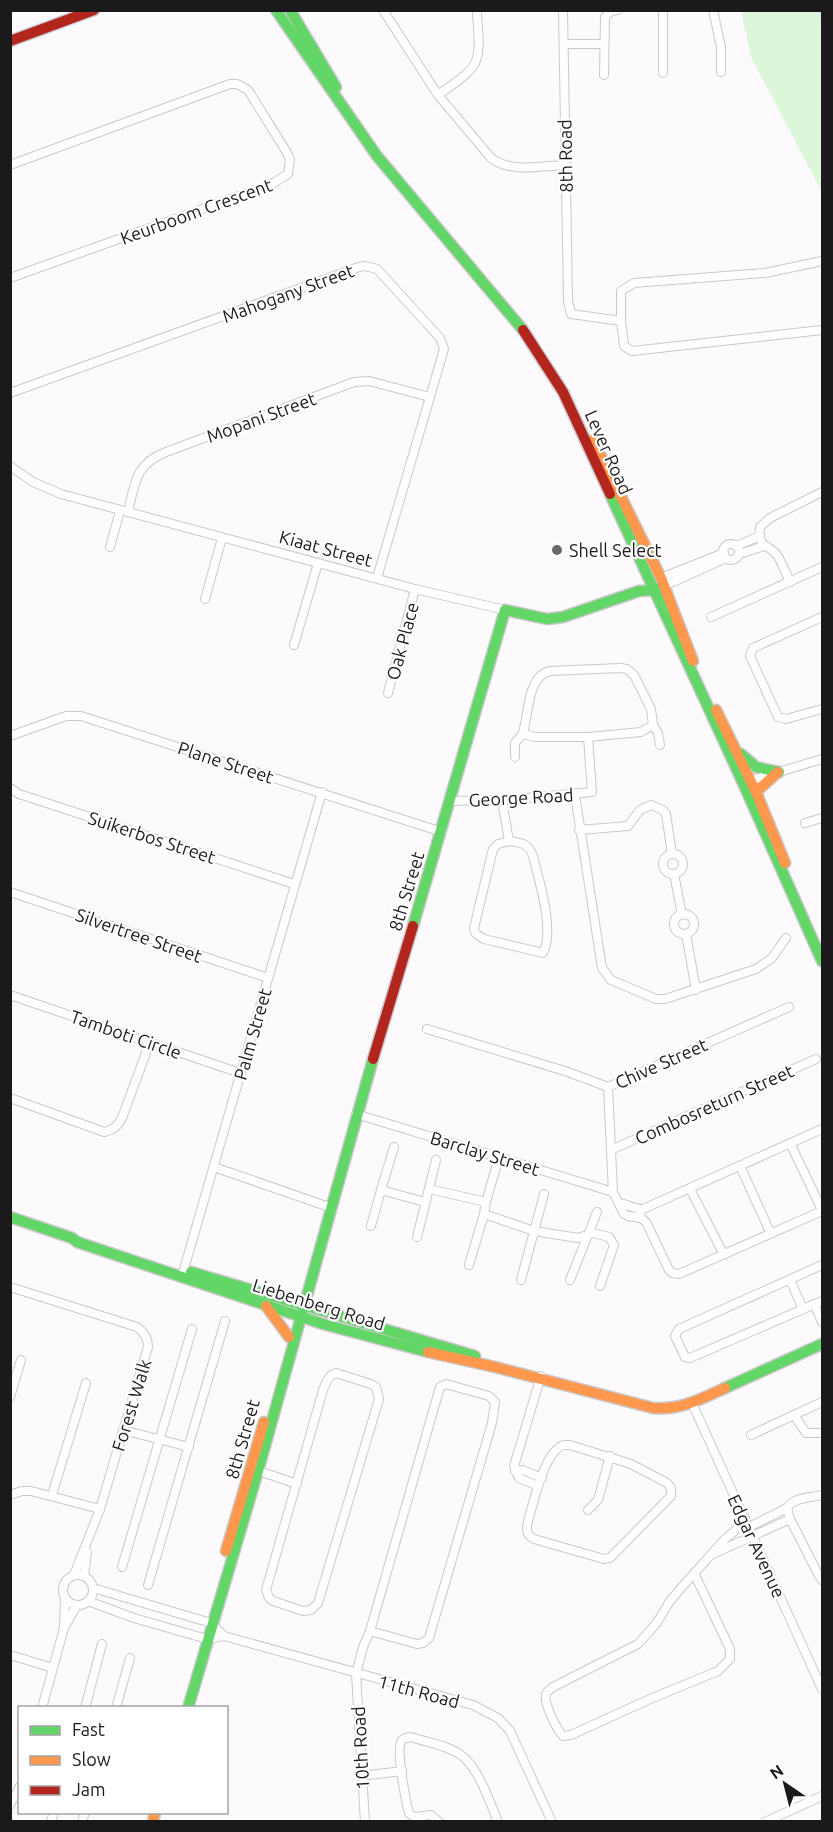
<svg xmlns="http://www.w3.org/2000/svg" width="833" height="1832" font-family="Ubuntu,sans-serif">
  <rect width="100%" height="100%" fill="#fdfafd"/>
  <path fill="#dbf6d8" d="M741,11H822V192L751,57Z"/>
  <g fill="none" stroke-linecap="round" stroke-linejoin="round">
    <path stroke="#d8e6fc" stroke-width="2" d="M818,10L822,22"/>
    <g stroke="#cbc8cb" stroke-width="10">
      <g id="street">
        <path d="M383,10L438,95L491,158C510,173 542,166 565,165"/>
        <path d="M563,10L568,301L571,314L621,321L624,346L632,351L822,330"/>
        <path d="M663,10V73"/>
        <path d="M713,10L721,47V72"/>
        <path d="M564,44H603"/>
        <path d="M604,75L605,17L611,11L618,10"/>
        <path d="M438,95C450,86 468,76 475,63C482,49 477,26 477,10"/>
        <path d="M10,165L230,84H237L248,90L286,151L290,159L288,174L272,184L10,278"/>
        <path d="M621,321V291L634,283L765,273L822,261"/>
        <path d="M10,393L359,267L365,266L377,269L440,338L444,349L377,578"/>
        <path d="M10,466L33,482L61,494L415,589L505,610"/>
        <path d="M128,512C135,483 135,464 166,452L354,382L369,381L430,397"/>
        <circle cx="731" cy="552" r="8"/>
        <path d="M736,546L760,536"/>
        <path d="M110,547L120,511"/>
        <path d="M739,554L764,546"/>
        <path d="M661,578L724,553"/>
        <path d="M790,582C786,573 782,563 777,555C769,544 757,549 760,527L770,518L822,492"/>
        <path d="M664,586L726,558"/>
        <path d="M205,599L222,538"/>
        <path d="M711,617L822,567"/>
        <path d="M822,617L753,648L750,656L778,717L786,719L822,709"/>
        <path d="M294,645L318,563"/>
        <path d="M388,693L415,589"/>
        <path d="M653,725L658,733L660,745"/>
        <path d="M10,736L66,716H81L442,832"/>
        <path d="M515,757V743C517,740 522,736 523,732C529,714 527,676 550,671L620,668L627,669L634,675L651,709L653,725L641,732L588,737"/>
        <path d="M746,782L822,759"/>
        <path d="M10,788L19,794L294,884"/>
        <path d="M575,795L602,968L611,980L656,999H665L756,969L772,958L786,938"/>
        <path d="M502,800L509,841"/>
        <path d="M449,801L502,800L592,792L588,737H535L523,734"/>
        <path d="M805,823L822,818"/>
        <path d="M579,830L628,826L640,810L651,805L663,810L666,814L672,854"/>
        <path d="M509,841C522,843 528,843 533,856C539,881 555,930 543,953L484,939L475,933L474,928L493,849L498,844Z"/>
        <circle cx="673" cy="864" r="10"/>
        <path d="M674,874L682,915"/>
        <path d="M10,892L268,978"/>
        <circle cx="684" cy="924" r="10"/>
        <path d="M686,934L696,990"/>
        <path d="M10,995L240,1073"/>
        <path d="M427,1029L565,1071L608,1087L789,1007"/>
        <path d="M608,1087L613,1192L624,1214L628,1216L641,1218"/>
        <path d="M10,1098L104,1132C113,1130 117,1127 122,1118L150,1042"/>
        <path d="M356,1114L613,1192"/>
        <path d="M790,1143L822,1210"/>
        <path d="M613,1149L816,1059"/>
        <path d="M740,1166L771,1234"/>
        <path d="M214,1167L332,1208"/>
        <path d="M429,1189L486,1202"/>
        <path d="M690,1189L724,1255"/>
        <path d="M381,1190L394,1147"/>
        <path d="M619,1203C628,1204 633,1209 643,1209L822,1129"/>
        <path d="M639,1209L641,1218L646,1222L669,1270L672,1273L679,1274L822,1211"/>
        <path d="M484,1214L534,1231L578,1238L593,1233L609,1237L614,1245L600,1286"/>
        <path d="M371,1226L381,1190L425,1202"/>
        <path d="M417,1237L436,1160"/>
        <path d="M469,1265L484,1214L486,1202L499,1157"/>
        <path d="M822,1265L679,1329L675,1336L685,1357L690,1358L822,1301"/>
        <path d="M182,1276L322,792"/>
        <path d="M521,1280L544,1194"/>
        <path d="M570,1280L597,1212"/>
        <path d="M790,1280L803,1309"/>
        <path d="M10,1287L137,1327C144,1332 148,1338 148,1347L100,1509L74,1575"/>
        <path d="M814,1304L822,1322"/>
        <path d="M336,1373L371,1384L376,1387L379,1399L318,1603L311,1610L303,1611L273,1601L269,1598L266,1590L323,1390C326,1383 328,1375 336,1373Z"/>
        <path d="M10,1397L21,1360"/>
        <path d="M692,1403L822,1689"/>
        <path d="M794,1415L806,1433H822"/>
        <path d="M123,1430L189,1447"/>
        <path d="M751,1435L822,1402"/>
        <path d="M564,1445H570L631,1464L667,1483L671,1488V1496L610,1558L604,1559L534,1539C525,1534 526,1527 529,1518C534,1500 545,1450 564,1445Z"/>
        <path d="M256,1470L297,1484"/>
        <path d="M515,1471L523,1470L542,1478"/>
        <path d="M538,1486L519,1478L514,1466L541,1376"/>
        <path d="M10,1495L22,1491H31L100,1509"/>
        <path d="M52,1495L86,1383"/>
        <path d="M822,1495C810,1498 794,1497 787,1508L790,1519L818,1574L822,1580"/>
        <path d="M588,1510L598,1500L610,1456"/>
        <path d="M749,1527L787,1508"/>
        <path d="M715,1553L790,1519"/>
        <path d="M122,1567L192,1329"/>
        <path d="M695,1575L730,1649V1659L718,1671L650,1699L571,1735L563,1736C557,1730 543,1702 546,1694C547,1691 551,1689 553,1687L638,1644L656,1624L670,1601L682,1587L725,1539L737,1529L745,1518"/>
        <circle cx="78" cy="1590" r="15"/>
        <path d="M84,1576L87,1552"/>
        <path d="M148,1585L225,1321"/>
        <path d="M93,1588L211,1623L224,1636"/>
        <path d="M88,1601L134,1618L207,1639L224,1636L473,1705L498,1718L510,1731L552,1822"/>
        <path d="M64,1627L65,1598"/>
        <path d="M10,1655L53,1668"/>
        <path d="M42,1708L64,1628L77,1605"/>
        <path d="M85,1708L102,1644"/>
        <path d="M116,1708L130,1658"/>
        <path d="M361,1776L402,1771"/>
        <path d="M10,1805L20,1786"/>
        <path d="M51,1822L54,1812"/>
        <path d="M82,1822L85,1812"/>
        <path d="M365,1822L356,1674L363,1647L370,1631L440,1387L446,1384L489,1396L495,1402L492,1423L429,1638L423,1643L417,1644L370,1631"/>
        <path d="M439,1822L431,1815L414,1817L409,1813C406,1802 395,1747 402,1740C404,1738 408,1738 411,1737C426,1742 447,1745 461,1755C478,1767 490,1802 498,1822"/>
        <path d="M765,1822L822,1796"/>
      </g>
    </g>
    <g stroke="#cbc8cb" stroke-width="13">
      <g id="fast">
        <path d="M276,10L377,156L523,330"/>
        <path d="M290,10L336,87"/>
        <path d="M610,494L743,783L822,961"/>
        <path d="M741,754L756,767L779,772"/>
        <path d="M413,926L505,610L547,619L563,617L639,591L655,590L664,586"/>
        <path d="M10,1217L72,1238L77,1242L323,1324L428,1352"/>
        <path d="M191,1272L475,1356"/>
        <path d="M725,1388L822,1344"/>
        <path d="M188,1708L258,1471L373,1059"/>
      </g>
    </g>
    <g stroke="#cbc8cb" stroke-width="13">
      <g id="slow">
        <path d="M593,440L661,578L693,661"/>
        <path d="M716,710L756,792L785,863"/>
        <path d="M756,792L778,772"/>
        <path d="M266,1306L289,1337"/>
        <path d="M428,1352L495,1367L653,1408C681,1410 699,1400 725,1388"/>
        <path d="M226,1551L264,1422"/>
        <path d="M153,1822L155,1812"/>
      </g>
    </g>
    <g stroke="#cbc8cb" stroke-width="13">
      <g id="jam">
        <path d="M10,41L94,10"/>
        <path d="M523,330L563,392L610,494"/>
        <path d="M373,1059L413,926"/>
      </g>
    </g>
    <use href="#street" stroke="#fffeff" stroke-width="8"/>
    <use href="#fast" stroke="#63d668" stroke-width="10"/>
    <use href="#slow" stroke="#ff974d" stroke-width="10"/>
    <use href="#jam" stroke="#b3261e" stroke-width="10"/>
  </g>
  <circle fill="#6b686b" stroke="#fff" stroke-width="2" cx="557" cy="550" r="6"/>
  <g text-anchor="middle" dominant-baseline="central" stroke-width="4.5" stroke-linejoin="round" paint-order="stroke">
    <g font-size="18" fill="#1c191c" stroke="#fff">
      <text transform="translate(565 156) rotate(-91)">8th Road</text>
      <text transform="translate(196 211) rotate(-20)">Keurboom Crescent</text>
      <text transform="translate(288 293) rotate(-20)">Mahogany Street</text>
      <text transform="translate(261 417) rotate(-20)">Mopani Street</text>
      <text transform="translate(609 452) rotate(66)">Lever Road</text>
      <text transform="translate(326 548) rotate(15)">Kiaat Street</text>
      <text transform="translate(402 641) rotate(-75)">Oak Place</text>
      <text transform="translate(226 762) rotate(18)">Plane Street</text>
      <text transform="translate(521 797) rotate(-3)">George Road</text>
      <text transform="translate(152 837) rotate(18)">Suikerbos Street</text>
      <text transform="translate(406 891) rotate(-73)">8th Street</text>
      <text transform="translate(139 935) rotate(19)">Silvertree Street</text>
      <text transform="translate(126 1034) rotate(19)">Tamboti Circle</text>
      <text transform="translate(252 1034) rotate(-74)">Palm Street</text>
      <text transform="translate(661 1063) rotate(-24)">Chive Street</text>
      <text transform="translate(714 1104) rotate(-24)">Combosreturn Street</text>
      <text transform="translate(485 1153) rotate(17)">Barclay Street</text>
      <text transform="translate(319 1304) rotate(17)">Liebenberg Road</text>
      <text transform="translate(131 1405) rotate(-73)">Forest Walk</text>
      <text transform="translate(242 1439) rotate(-74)">8th Street</text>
      <text transform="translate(757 1546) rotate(65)">Edgar Avenue</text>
      <text transform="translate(419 1691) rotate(15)">11th Road</text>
      <text transform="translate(360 1748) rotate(-93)">10th Road</text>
    </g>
    <g font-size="18" fill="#1c191c" stroke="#fff" text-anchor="start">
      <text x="569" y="550">Shell Select</text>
    </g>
  </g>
  <rect width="833" height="1832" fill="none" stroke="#1c191c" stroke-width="24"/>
  <rect x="18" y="1706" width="210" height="108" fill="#ffffff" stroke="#a4a3a4" stroke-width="1.5"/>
  <rect x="30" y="1726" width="30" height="9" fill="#63d668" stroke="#a4a3a4" stroke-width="1.5"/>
  <text x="72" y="1736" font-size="18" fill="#1c191c">Fast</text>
  <rect x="30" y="1756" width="30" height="9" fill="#ff974d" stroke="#a4a3a4" stroke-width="1.5"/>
  <text x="72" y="1766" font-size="18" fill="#1c191c">Slow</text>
  <rect x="30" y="1786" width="30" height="9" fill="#b3261e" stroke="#a4a3a4" stroke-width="1.5"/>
  <text x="72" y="1796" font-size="18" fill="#1c191c">Jam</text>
  <g transform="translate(785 1784) rotate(325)" stroke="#ffffff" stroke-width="4.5" paint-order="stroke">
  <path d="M0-4.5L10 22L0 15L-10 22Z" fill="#1c191c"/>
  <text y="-9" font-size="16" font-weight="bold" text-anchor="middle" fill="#1c191c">N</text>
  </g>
</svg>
